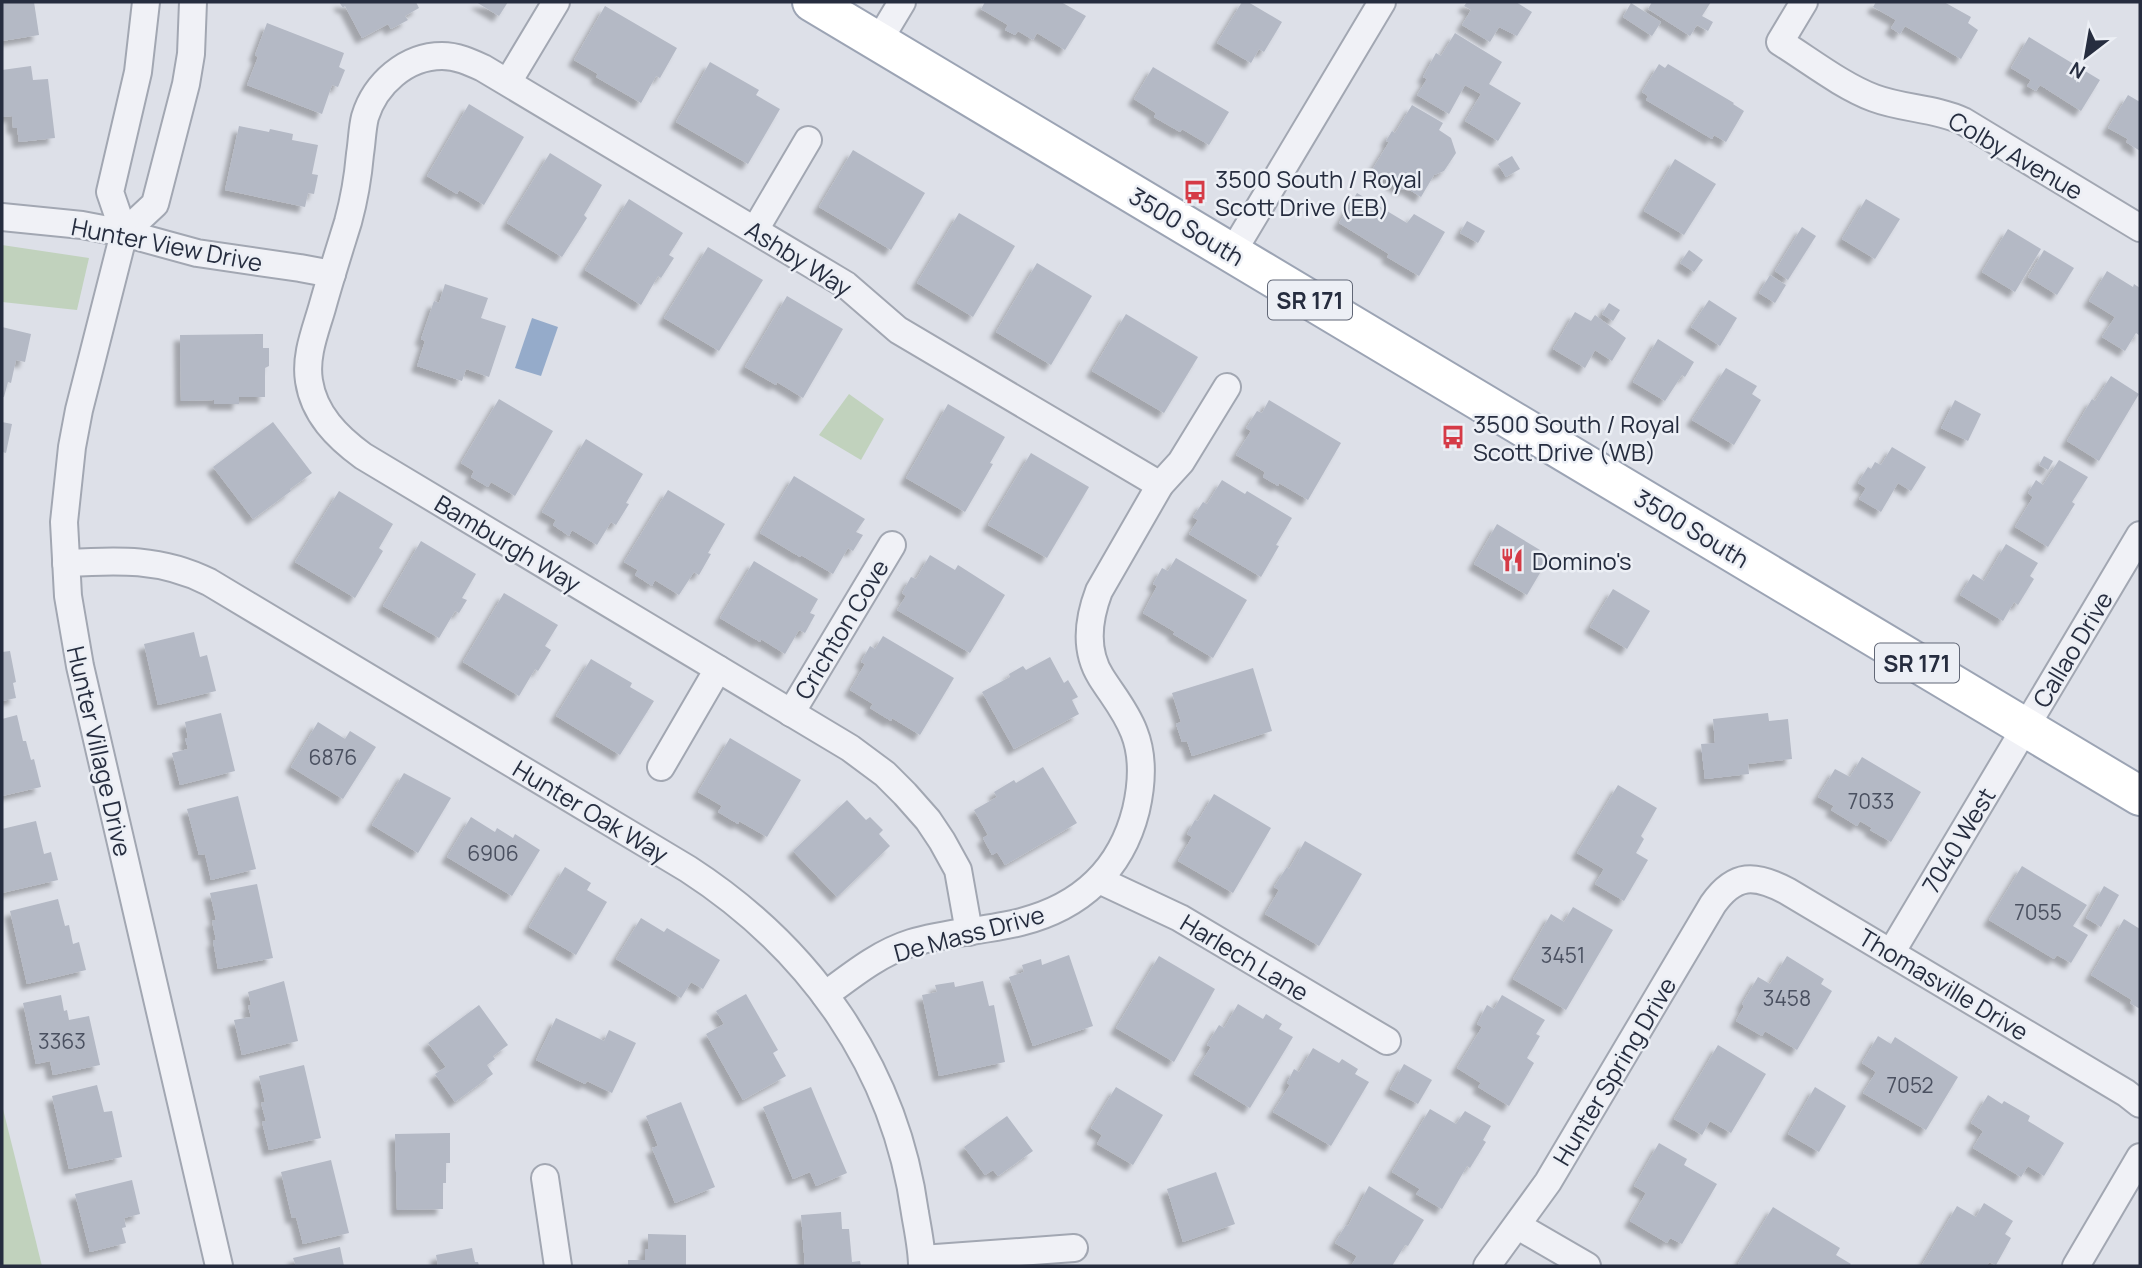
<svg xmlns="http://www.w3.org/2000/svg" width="2142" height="1268" font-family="Manrope,sans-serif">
  <defs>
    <filter id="shadow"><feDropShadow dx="-6" dy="6" stdDeviation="2" flood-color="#0004"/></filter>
  </defs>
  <rect width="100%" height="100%" fill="#dde0e8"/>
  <g fill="#c1d2bd">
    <path d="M2,245L89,258L77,310L2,302Z"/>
    <path d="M849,394L884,419L861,460L819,435Z"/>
    <path d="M2,1105L42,1266H2Z"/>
  </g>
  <path fill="#95abca" d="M532,318L558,327L541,376L515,368Z"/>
  <g fill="#b4b9c5" filter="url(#shadow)">
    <path d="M2,2H34L39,35L2,41Z"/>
    <path d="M339,2H416L419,8L405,16L408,20L391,29L388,24L362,38L345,6L343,8Z"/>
    <path d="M476,2H508L499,16Z"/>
    <path d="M985,2H1061L1086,16L1065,50L1037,33L1033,40L1018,31L1015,35L1005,30L1008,25L981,9Z"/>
    <path d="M1242,2H1248L1282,22L1264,52L1259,49L1251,63L1217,43Z"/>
    <path d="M1467,2H1516L1532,12L1517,36L1499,27L1490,42L1462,25L1471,10L1464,6Z"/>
    <path d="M1652,2H1711L1702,16L1713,22L1708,31L1697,25L1690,36L1648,9Z"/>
    <path d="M1876,2H1944L1971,17L1968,23L1978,30L1961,59L1905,26L1900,34L1891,28L1896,20L1873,7Z"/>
    <path d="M1631,3L1661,22L1652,36L1623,17Z"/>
    <path d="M605,6L677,48L660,78L656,76L641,103L596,77L598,74L574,60Z"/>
    <path d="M267,23L344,53L339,67L345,70L338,87L332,85L322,114L247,85L258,57L255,55Z"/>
    <path d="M1455,33L1502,62L1489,84L1521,103L1498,141L1465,121L1481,94L1465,85L1449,114L1417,95L1427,79L1423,77L1436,53L1441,56Z"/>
    <path d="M2029,37L2100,80L2081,111L2040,85L2036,91L2027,86L2031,80L2011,68Z"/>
    <path d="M710,62L759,90L756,95L780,109L748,164L676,122Z"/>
    <path d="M1659,64L1665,68L1668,64L1734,103L1733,104L1744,111L1726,142L1714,135L1712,139L1646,100L1648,96L1642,92Z"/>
    <path d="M31,66L33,80L48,79L55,138L19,142L17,128H13L12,116L2,117V70Z"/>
    <path d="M1153,67L1229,112L1209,145L1182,129L1180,132L1154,117L1156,113L1134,99Z"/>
    <path d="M2128,95L2140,102V151L2126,142L2128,139L2108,128Z"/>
    <path d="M469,104L524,137L484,205L459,190L457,194L427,176Z"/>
    <path d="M1412,105L1443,123L1439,130L1451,138L1456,153L1444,171L1434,175L1421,197L1405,187L1403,190L1372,170L1389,142L1386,141L1392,131L1395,133Z"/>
    <path d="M239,126L269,132L270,129L293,134L292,140L318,145L312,174L318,175L314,194L308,193L305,207L225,190Z"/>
    <path d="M853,150L925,193L891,250L819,207Z"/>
    <path d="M550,153L602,185L584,215L587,218L562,257L507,223Z"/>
    <path d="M1512,156L1520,169L1506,177L1498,164Z"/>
    <path d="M1675,159L1716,184L1684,235L1644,211Z"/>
    <path d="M1357,193L1407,223L1414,214L1445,232L1419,276L1387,257L1389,254L1339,223Z"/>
    <path d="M629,199L683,233L669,255L674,258L661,278L658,276L641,305L585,270Z"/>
    <path d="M1866,199L1900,219L1875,259L1842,239Z"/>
    <path d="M959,213L1015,246L973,317L917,283Z"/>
    <path d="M1467,221L1485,231L1478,243L1460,233Z"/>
    <path d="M1802,227L1816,236L1788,280L1775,271Z"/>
    <path d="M2008,229L2041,249L2015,292L1982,272Z"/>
    <path d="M708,247L763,280L719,351L664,318Z"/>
    <path d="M1689,250L1703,260L1694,272L1680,263Z"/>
    <path d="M2044,250L2074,268L2057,295L2028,277Z"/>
    <path d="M1037,263L1092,296L1051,365L996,332Z"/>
    <path d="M2107,271L2133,287L2134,284L2140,288V336L2136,333L2125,351L2102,337L2115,317L2089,301Z"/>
    <path d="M1770,275L1786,285L1775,303L1759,293Z"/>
    <path d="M445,284L488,298L481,318L506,326L489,377L466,369L462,381L417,366L425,341L421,339L434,301L439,303Z"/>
    <path d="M787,296L843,329L803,398L777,382L776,385L745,367Z"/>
    <path d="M1709,300L1737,318L1720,346L1691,327Z"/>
    <path d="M1609,303L1620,310L1613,321L1602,314Z"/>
    <path d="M1575,312L1591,321L1595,315L1626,338L1612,361L1595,350L1585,368L1553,349Z"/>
    <path d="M1126,314L1198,357L1164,413L1092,371Z"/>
    <path d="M2,327L31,334L25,362L16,360L11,383L8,382L4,397H2Z"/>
    <path d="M263,334V348H269V366L265,368V397H239V404H214V400L181,401L180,335Z"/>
    <path d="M1658,339L1694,362L1685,377L1682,375L1665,401L1633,382Z"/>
    <path d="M1726,368L1757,386L1752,394L1761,400L1734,445L1692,420Z"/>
    <path d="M2111,376L2139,394L2099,461L2067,441L2092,399L2095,401Z"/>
    <path d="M499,399L553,431L515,496L491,482L488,487L471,477L474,471L461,463Z"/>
    <path d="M1269,400L1341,443L1308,500L1279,483L1278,486L1263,477L1265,472L1236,455L1251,431L1246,428L1257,411L1262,413Z"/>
    <path d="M1955,400L1981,414L1968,441L1941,428Z"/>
    <path d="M948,404L1005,437L990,463L993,464L965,512L906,478Z"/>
    <path d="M2,422L12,424L6,453L2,452Z"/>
    <path d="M273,422L312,473L290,489L291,491L253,519L213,467Z"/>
    <path d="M586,439L643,474L626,503L629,504L616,525L611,522L597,545L572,530L569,536L553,525L556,520L542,512Z"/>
    <path d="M1892,447L1926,467L1911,491L1898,483L1881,512L1859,499L1866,488L1858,483L1868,467L1871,469L1875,462L1881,465Z"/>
    <path d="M1031,453L1089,487L1047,558L988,525Z"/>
    <path d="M2044,456L2053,461L2048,470L2039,465Z"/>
    <path d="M2059,460L2088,477L2072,502L2075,504L2048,547L2015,527L2033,497L2028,493L2036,480L2043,485Z"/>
    <path d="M794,476L865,519L856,532L863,535L853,551L848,548L833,574L801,555L800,557L760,533Z"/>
    <path d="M1222,480L1245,494L1247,491L1292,518L1276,545L1279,546L1261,577L1189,534L1198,520L1193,517L1203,502L1207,504Z"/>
    <path d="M668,490L725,524L708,553L711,554L699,575L694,572L679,595L655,580L652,586L635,575L638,570L624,562Z"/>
    <path d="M339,491L393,524L379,548L383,551L355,598L295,562Z"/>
    <path d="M1497,524L1550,556L1527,595L1474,564Z"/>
    <path d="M421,541L476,574L462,598L467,600L459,613L455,611L439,638L383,606Z"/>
    <path d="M2006,544L2038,563L2030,576L2034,579L2018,605L2014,602L2003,621L1960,595L1973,574L1984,581Z"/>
    <path d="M930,555L955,570L958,565L1005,595L970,653L897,610L906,596L902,593L911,577L916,579Z"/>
    <path d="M1176,558L1247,600L1213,658L1173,634L1175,632L1143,613L1157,586L1153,584L1162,568L1168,571Z"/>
    <path d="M754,561L818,599L810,613L815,615L805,633L799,630L785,654L761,639L760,642L720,618Z"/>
    <path d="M1613,589L1650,611L1627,649L1590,627Z"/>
    <path d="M504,593L558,625L545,646L551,650L538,671L535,669L519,696L463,662Z"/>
    <path d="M194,632L200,657L207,655L216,691L158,705L144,644Z"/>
    <path d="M883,636L954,678L920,735L892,718L891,721L870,708L873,704L850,690L865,664L861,662L870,646L875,649Z"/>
    <path d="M10,651L16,682L13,683L16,698L2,701V652Z"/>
    <path d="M1050,657L1064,683L1068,680L1078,697L1072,700L1079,714L1014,749L982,692L1010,677L1009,674L1023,666L1026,670Z"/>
    <path d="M591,659L632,683L630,687L654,701L620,755L556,716Z"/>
    <path d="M1253,668L1272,731L1192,756L1187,741L1182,742L1176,724L1181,722L1172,693Z"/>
    <path d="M221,713L235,771L180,785L172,753L188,749L185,738H188L185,722Z"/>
    <path d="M1768,713L1769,721L1788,719L1792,759L1748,764L1749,774L1705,779L1701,744L1715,743L1713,719Z"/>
    <path d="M17,715L23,741H26L31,760L34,759L41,787L2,796V719Z"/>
    <path d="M318,722L345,739L350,731L376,747L343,799L291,767Z"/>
    <path d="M730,738L801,780L767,837L739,821L738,824L718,812L722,806L698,792Z"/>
    <path d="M1862,757L1921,792L1891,842L1870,830L1872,828L1860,821L1857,826L1831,810L1834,806L1818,797L1835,769L1850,777Z"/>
    <path d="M1043,767L1077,823L1005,865L997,852L992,855L983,838L988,835L974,810L997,797L994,792L1014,780L1016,783Z"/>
    <path d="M404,773L451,798L418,853L372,825Z"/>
    <path d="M1618,785L1657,808L1641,836L1644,839L1636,853L1648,860L1624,901L1595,884L1604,869L1577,853Z"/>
    <path d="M1214,794L1271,828L1233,893L1178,861L1192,837L1187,834L1195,820L1198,821Z"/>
    <path d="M238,796L256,869L211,880L205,854L199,855L187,809Z"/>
    <path d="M847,800L866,820L870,817L883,830L879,834L890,846L837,897L793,851Z"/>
    <path d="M471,817L495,832L497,828L513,838L515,834L540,850L512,896L447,857Z"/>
    <path d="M36,821L44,854L51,852L58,880L2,893V829Z"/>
    <path d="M1305,841L1362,874L1319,946L1265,914L1279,890L1274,887L1287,867L1289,869Z"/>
    <path d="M2022,866L2087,905L2073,926L2088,935L2071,963L2057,955L2054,959L1989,920Z"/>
    <path d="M565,867L591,883L587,890L607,902L576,955L529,927Z"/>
    <path d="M257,884L273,958L218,969L213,941L216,940L212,921L216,920L210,893Z"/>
    <path d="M2104,886L2119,895L2101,927L2086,918Z"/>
    <path d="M58,899L65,926L69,925L73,944L79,942L86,970L27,984L10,911Z"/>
    <path d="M1573,907L1613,930L1566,1010L1513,979L1551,914L1564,922Z"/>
    <path d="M641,918L664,932L667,928L720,960L703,989L691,982L681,998L616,959Z"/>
    <path d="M2124,919L2140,929V1009L2130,1003L2132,1000L2091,975Z"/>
    <path d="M1069,955L1093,1026L1033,1046L1009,977L1024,972L1022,965L1041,959L1042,965Z"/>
    <path d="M1159,956L1215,989L1174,1062L1116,1028Z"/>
    <path d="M1787,956L1824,979L1821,984L1832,991L1797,1050L1765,1031L1762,1036L1736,1021L1744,1006L1742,1004L1758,977L1770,984Z"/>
    <path d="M284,981L298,1041L242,1055L234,1020L251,1017L248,1006L251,1005L248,992Z"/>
    <path d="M983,981L989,1006L994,1005L1005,1062L939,1076L922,995L937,992L935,985L954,982L955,987Z"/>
    <path d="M746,994L778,1050L773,1053L786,1076L743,1100L706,1034L724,1024L716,1011Z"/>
    <path d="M61,995L64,1011L67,1010L69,1020L89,1016L100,1065L53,1075L50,1061L36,1064L23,1003Z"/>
    <path d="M1502,995L1545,1020L1536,1034L1540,1036L1527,1058L1534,1063L1509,1106L1478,1087L1481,1083L1457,1068L1482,1027L1477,1024L1487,1005L1494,1009Z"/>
    <path d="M1238,1004L1263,1019L1266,1014L1282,1024L1279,1029L1293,1037L1250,1108L1194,1074L1211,1047L1207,1045L1219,1025L1224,1028Z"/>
    <path d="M479,1005L508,1045L493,1056L495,1059L487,1065L493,1074L455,1102L435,1074L446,1067L428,1043Z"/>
    <path d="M556,1018L604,1041L609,1030L636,1043L612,1093L587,1081L585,1084L536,1060Z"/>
    <path d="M1878,1036L1891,1044L1895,1037L1958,1077L1926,1130L1863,1093L1876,1072L1862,1063Z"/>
    <path d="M1718,1045L1766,1074L1731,1133L1710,1121L1702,1135L1674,1119Z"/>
    <path d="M1313,1048L1339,1063L1342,1059L1358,1069L1355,1074L1369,1082L1331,1146L1273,1112L1290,1085L1287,1083L1294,1069L1299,1072Z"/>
    <path d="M1404,1064L1432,1080L1418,1104L1390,1089Z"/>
    <path d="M304,1065L321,1138L269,1150L262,1122L266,1121L261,1103L265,1102L259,1076Z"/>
    <path d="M97,1085L104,1112L112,1111L122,1157L69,1169L52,1096Z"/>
    <path d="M811,1087L847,1173L816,1186L810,1172L793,1179L763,1107Z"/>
    <path d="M1116,1087L1163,1115L1133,1165L1097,1144L1102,1135L1091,1128Z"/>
    <path d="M1815,1087L1846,1106L1819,1152L1788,1134Z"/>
    <path d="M1988,1095L2002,1104L2004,1101L2030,1116L2028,1121L2064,1143L2044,1176L2028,1166L2021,1177L1973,1148L1983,1131L1971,1123Z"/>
    <path d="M681,1102L715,1187L675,1203L652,1148L658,1146L646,1116Z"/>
    <path d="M1430,1109L1456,1124L1465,1111L1491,1126L1483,1140L1486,1142L1470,1168L1467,1166L1442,1209L1416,1194L1420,1189L1392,1172Z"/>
    <path d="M1007,1116L1033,1151L998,1176L993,1170L985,1175L964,1147Z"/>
    <path d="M450,1133V1163H446V1183H443V1209L397,1210L395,1134Z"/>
    <path d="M1659,1143L1687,1159L1684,1165L1717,1184L1682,1244L1670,1238L1667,1243L1630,1221L1646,1193L1634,1186Z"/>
    <path d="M331,1160L349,1233L303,1244L296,1217L292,1218L281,1172Z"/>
    <path d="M1216,1172L1235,1224L1183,1242L1167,1189Z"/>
    <path d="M132,1180L140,1214L124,1218L126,1227L122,1228L126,1243L90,1252L75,1194Z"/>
    <path d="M1369,1186L1424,1220L1408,1246L1405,1245L1392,1266H1351L1357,1256L1335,1243L1346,1225L1348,1226Z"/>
    <path d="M1984,1203L2013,1221L2005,1234L2011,1238L1996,1265L1989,1262L1987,1266L1922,1265L1957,1206L1976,1217Z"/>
    <path d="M1773,1207L1840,1248L1836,1255L1851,1264L1849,1266H1741L1738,1264Z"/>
    <path d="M841,1212L842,1229H849L852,1262L860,1261L861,1266H805L801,1215Z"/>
    <path d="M648,1234L686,1235V1266H628V1260H645V1249H648Z"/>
    <path d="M340,1247L344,1266H296L293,1258Z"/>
    <path d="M472,1248L475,1262H478L479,1266H438L436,1255Z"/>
  </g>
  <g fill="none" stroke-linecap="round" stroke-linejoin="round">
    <g stroke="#a2a7b2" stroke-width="30">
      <g id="minor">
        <path d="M193,2L191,54L186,84L155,204L124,233L79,410L72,447L64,522L68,596L80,666L219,1266"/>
        <path d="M1804,2L1780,42C1809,60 1842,86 1874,98C1903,109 1935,108 1963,121L2140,228"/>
        <path d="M878,42L902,2"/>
        <path d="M508,82L556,2"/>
        <path d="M2,217L82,225L124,233L197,253L300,268L332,274"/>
        <path d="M755,230L808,140"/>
        <path d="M124,233L110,192L138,72L146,2"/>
        <path d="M1232,253L1382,2"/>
        <path d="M66,563C118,560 161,558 209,582L688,869C810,948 895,1067 915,1213C918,1231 922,1249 922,1266"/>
        <path d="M791,713L892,545"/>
        <path d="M661,767L718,669"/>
        <path d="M1099,880L1180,918L1387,1041"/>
        <path d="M969,932L958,870L942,841L928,820L905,794L885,774L850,748L363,456C337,437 314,414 309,381C305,356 315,332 322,308C330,279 339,251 348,222C354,200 358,177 360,154C362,142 362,129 365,117C375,84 406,56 442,56C457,56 470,62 483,68L846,285L898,330L1160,485"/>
        <path d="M1891,953L2140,535"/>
        <path d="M825,995C852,975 879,953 911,943C947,932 985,931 1021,922C1080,907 1121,870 1136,810C1142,784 1144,757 1134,732C1126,711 1113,696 1101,677C1084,650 1088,620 1099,591L1160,485L1181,462L1227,387"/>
        <path d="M545,1178L558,1266"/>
        <path d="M1518,1226L1587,1266"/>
        <path d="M922,1259L1074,1248"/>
        <path d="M1487,1266L1548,1182L1713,904C1735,873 1755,874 1787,891L2126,1093L2140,1104"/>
        <path d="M2076,1266L2140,1157"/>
      </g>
    </g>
    <g stroke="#9ca4b4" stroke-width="42">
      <path id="primary" d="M812,2L2140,796"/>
    </g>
    <use href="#minor" stroke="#f0f1f6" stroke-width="26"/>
    <use href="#primary" stroke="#fff" stroke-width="38"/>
  </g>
  <defs>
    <g id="bus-bare" transform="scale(1.89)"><path d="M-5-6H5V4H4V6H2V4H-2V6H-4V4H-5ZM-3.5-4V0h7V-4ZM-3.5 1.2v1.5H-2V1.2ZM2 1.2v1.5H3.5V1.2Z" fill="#d53a46" stroke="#eceff5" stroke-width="2.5" paint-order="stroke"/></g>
    <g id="restaurant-bare" transform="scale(1.89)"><path d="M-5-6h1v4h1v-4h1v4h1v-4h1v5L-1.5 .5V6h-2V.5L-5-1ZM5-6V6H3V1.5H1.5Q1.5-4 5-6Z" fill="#d53a46" stroke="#eceff5" stroke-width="2.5" paint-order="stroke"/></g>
  </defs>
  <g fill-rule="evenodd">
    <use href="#bus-bare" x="1195" y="192"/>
    <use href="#bus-bare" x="1453" y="437"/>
    <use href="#restaurant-bare" x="1512" y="560"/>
  </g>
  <g text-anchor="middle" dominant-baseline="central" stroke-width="5" stroke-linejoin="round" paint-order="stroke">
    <g font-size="21" fill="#4a5060">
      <text x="333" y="757">6876</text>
      <text x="1871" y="801">7033</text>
      <text x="493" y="853">6906</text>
      <text x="2038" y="912">7055</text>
      <text x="1563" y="955">3451</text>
      <text x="1787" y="998">3458</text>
      <text x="62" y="1041">3363</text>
      <text x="1910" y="1085">7052</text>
    </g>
    <g fill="#eceff5" stroke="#616776" stroke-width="2">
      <rect x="1268" y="280.5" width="84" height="39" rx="5"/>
      <rect x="1875" y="643.5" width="84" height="39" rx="5"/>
    </g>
    <g font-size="23" font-weight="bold" fill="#262d3f">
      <text x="1310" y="300">SR 171</text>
      <text x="1917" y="663">SR 171</text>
    </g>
    <g font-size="24" fill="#262d3f" stroke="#eceff5">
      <text transform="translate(2016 155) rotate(30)">Colby Avenue</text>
      <text transform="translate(1187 226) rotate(31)">3500 South</text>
      <text transform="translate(167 244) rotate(11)">Hunter View Drive</text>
      <text transform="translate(799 258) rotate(32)">Ashby Way</text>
      <text transform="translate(1692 528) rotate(31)">3500 South</text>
      <text transform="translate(508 543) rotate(31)">Bamburgh Way</text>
      <text transform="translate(841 629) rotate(-59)">Crichton Cove</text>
      <text transform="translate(2072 649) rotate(-59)">Callao Drive</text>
      <text transform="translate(100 751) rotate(77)">Hunter Village Drive</text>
      <text transform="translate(591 811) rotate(31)">Hunter Oak Way</text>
      <text transform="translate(1958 840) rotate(-59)">7040 West</text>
      <text transform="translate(969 933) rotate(-15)">De Mass Drive</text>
      <text transform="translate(1245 957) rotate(31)">Harlech Lane</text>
      <text transform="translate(1944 984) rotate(31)">Thomasville Drive</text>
      <text transform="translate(1614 1071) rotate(-59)">Hunter Spring Drive</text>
    </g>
    <g font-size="24" fill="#262d3f" stroke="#eceff5" text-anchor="start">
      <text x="1215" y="178">3500 South / Royal<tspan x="1215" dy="28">Scott Drive (EB)</tspan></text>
      <text x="1473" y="423">3500 South / Royal<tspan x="1473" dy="28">Scott Drive (WB)</tspan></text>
      <text x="1532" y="560">Domino's</text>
    </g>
  </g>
  <rect width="2142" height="1268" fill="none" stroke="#262d3f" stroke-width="7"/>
  <g transform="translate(2086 56) rotate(211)" stroke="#eceff5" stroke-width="5" paint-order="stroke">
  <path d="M0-5L12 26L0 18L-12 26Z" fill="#262d3f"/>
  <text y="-10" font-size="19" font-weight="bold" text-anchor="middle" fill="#262d3f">N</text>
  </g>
</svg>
